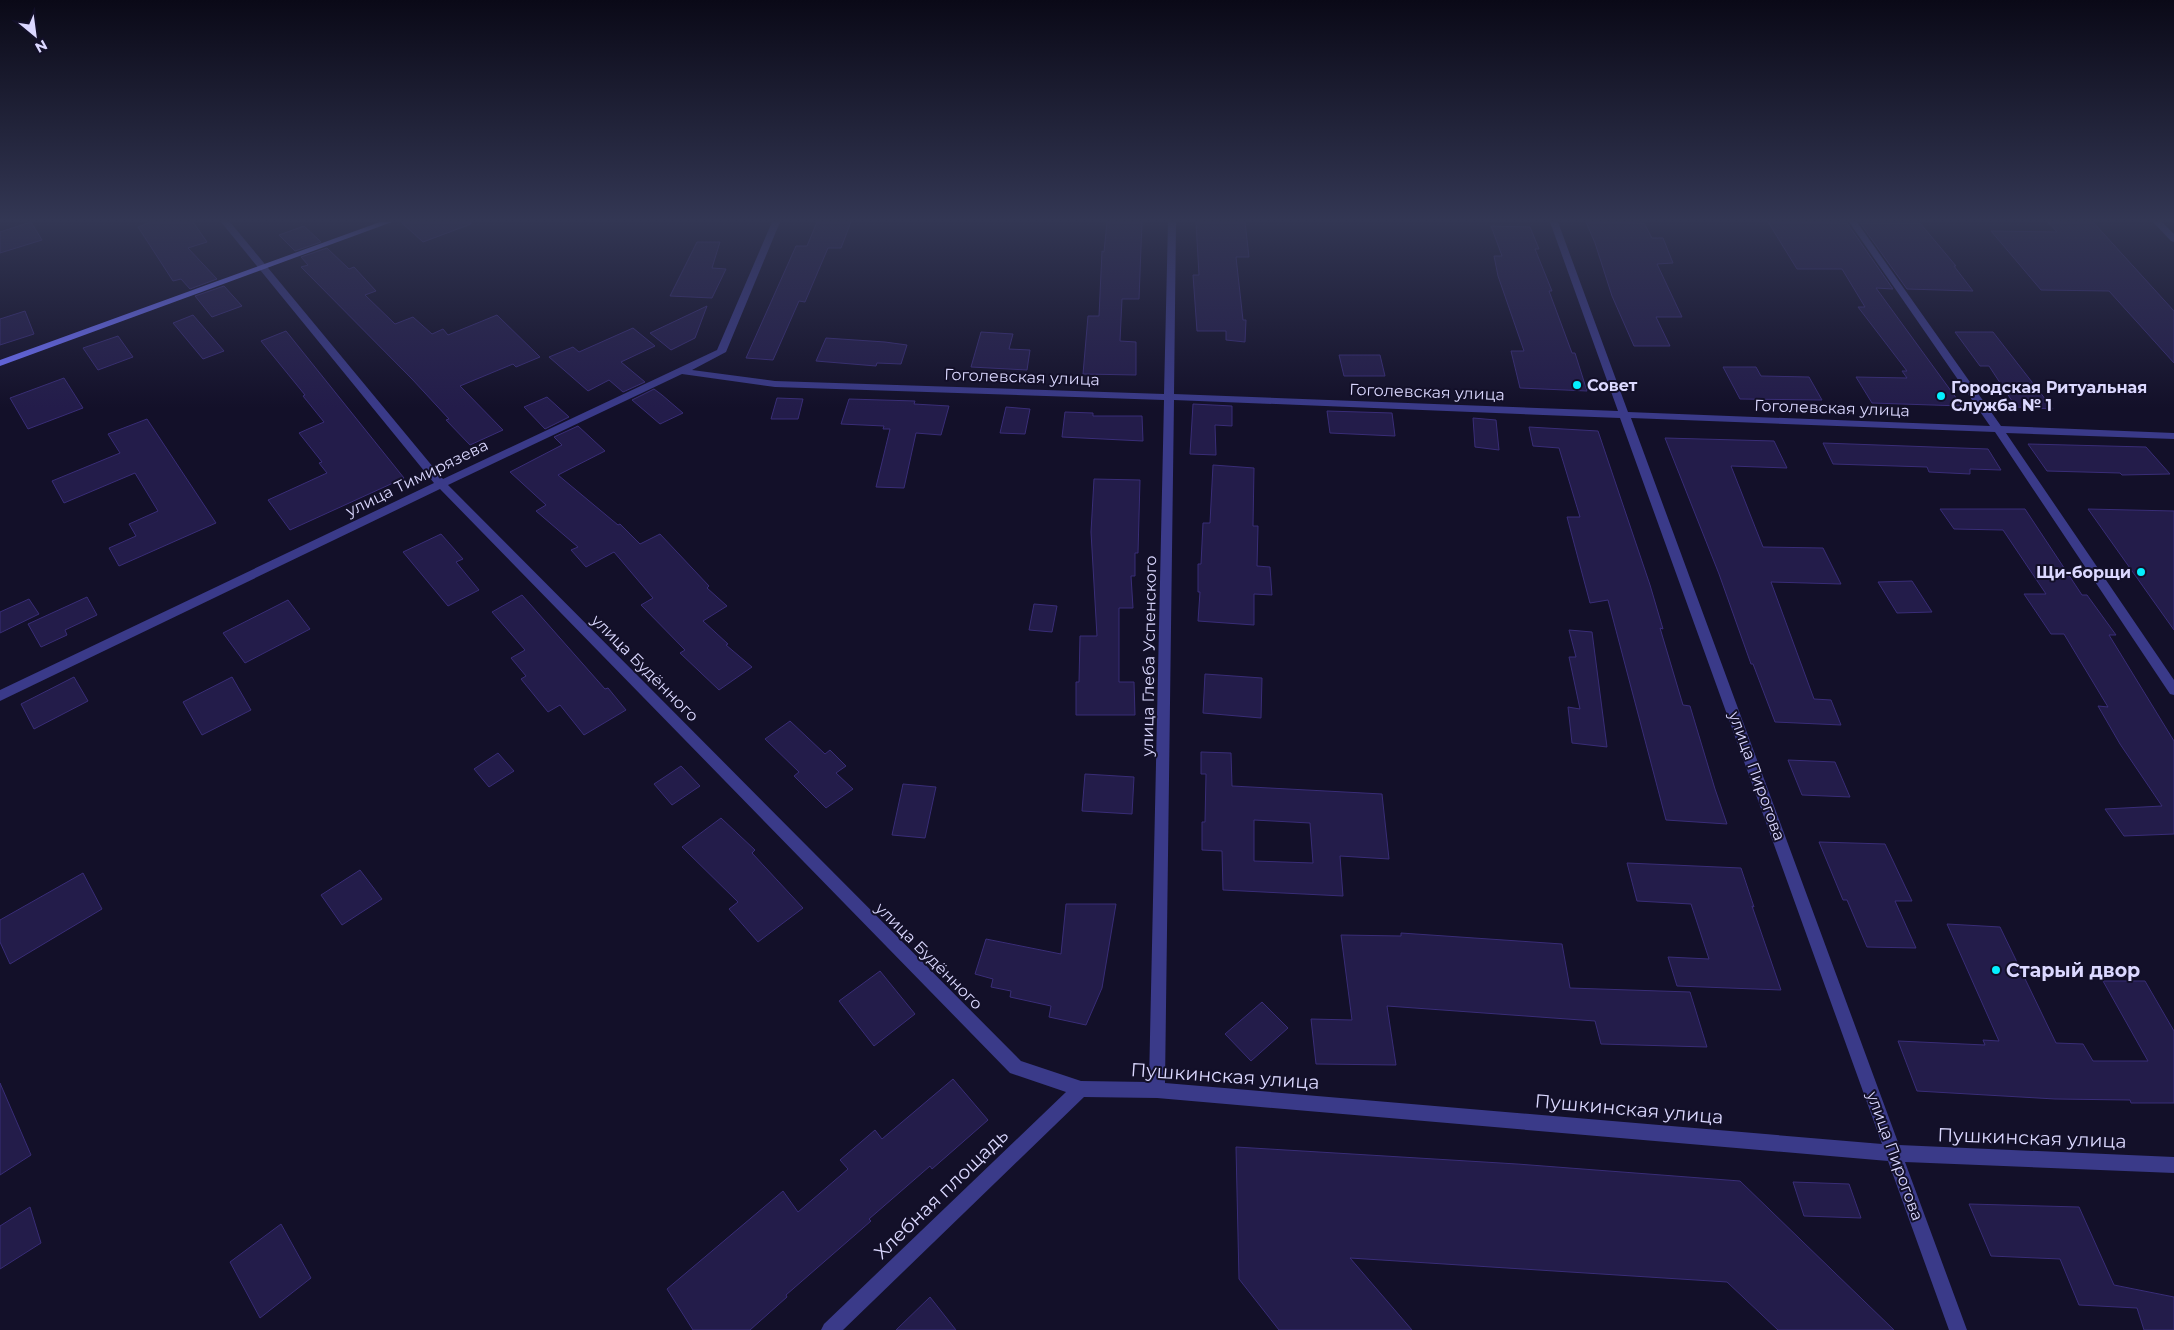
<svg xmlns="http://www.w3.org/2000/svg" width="2174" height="1330" font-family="Montserrat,sans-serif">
  <rect width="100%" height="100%" fill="#131029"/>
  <g fill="#231c4a" stroke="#392d77" fill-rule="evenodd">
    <path d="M31,222L42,240L0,253V232Z"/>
    <path d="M151,222H193L207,242L188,248L217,279L190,289L181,279L173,281L138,227Z"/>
    <path d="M401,222H470L471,224L423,242Z"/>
    <path d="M817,222H851L841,248H828L805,302L799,301L773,360L746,358L796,246H807Z"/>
    <path d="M1107,222H1142L1139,299H1122L1120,341L1136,342V375L1083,374L1088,316H1099L1102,251L1104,252Z"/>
    <path d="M1196,222H1245L1249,257H1236L1243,320H1246L1245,342L1226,340V331H1197L1193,275H1199Z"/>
    <path d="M1586,222L1644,223L1652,238H1663L1673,263L1657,264L1682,317H1656L1670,346H1634L1612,296L1595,243Z"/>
    <path d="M1768,222L1847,223L1893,289L1876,288L1962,406L1872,403L1856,377L1907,378L1902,371H1907L1858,307H1865L1842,269H1797Z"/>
    <path d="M2048,222H2093L2174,311V363L2109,291L2041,290L1991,231L2057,232Z"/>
    <path d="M1860,223H1920L1956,266H1954L1973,291L1907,289Z"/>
    <path d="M304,226L321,242L295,251L279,235Z"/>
    <path d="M1491,226L1530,227L1539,249H1535L1552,291H1549L1572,353H1575L1587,391L1520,388L1511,351H1524L1498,276L1494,256H1502Z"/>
    <path d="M697,242H720L712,268L726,269L712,298L670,296Z"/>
    <path d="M327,248L349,269L354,267L376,291L365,295L395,324L413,317L432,334L443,329L448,335L497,315L540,357L516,367L513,364L460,386L503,430L470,445L446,420L449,419L412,379L301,267L308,265L301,257Z"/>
    <path d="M224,286L242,306L212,317L195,296Z"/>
    <path d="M707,306L695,338L671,350L650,333Z"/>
    <path d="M25,311L34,334L0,345V319Z"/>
    <path d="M193,315L224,351L203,359L173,323Z"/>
    <path d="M633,328L655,346L621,362L645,382L623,392L609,380L588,391L549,357L573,347L579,352Z"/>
    <path d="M286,331L404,478L290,530L268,500L327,473L319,463L322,462L299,433L324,422L303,396L305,395L261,341Z"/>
    <path d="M981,332L1013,334L1009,349L1030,350L1027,370L971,367Z"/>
    <path d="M1955,332H1993L2053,409L2016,407L1989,366H1980Z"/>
    <path d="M118,336L133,357L98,370L83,348Z"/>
    <path d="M826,338L885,342L907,345L901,364L877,363L876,366L816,361Z"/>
    <path d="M1339,355H1380L1385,376H1344Z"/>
    <path d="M1723,367H1756L1761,376L1809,377L1822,400L1740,399Z"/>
    <path d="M64,378L83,408L28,429L10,398Z"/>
    <path d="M654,389L662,395L683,413L660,424L632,400Z"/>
    <path d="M547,397L569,417L545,429L524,407Z"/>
    <path d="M777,398L803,399L798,419H771Z"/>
    <path d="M849,399L915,401L914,404L949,406L941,435L916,433L904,488L876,487L890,429H883L884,426L841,424Z"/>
    <path d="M1193,404L1232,406V426L1215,425L1216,455L1190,454Z"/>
    <path d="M1006,407L1030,409L1025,434L1000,433Z"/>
    <path d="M1327,411L1392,413L1395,436L1330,433Z"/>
    <path d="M1065,412L1093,413V416H1142L1143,441L1062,437Z"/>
    <path d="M1473,418L1496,420L1499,450L1475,447Z"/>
    <path d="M147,419L216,523L119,566L109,548L136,536L129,524L158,511L135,473L64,503L52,481L120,453L108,434Z"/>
    <path d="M578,426L605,451L558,475L618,525L620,524L640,544L660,534L709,586L707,588L727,606L703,621L728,644L726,645L752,667L719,690L680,653L685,650L641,605L653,598L614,552L586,567L571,550L578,547L536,511L546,505L510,472L562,445L554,437Z"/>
    <path d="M1529,427L1598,431L1650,585L1663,629L1660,628L1683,705L1690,706L1715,789L1727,824L1666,820L1608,600L1590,603L1567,517H1580L1559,448L1533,446Z"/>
    <path d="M1665,438L1774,441L1787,468L1731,466L1763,547L1823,548L1841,584L1771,582L1814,699L1831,700L1841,725L1775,722L1753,664H1751L1719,574Z"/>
    <path d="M1823,443L1988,449L2001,470L1970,469V474L1929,472L1927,467L1833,464Z"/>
    <path d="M2028,444L2146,447L2170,474L2122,475L2120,473L2047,471Z"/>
    <path d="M1213,465L1254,468L1253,526H1258L1257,566L1270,567L1272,595L1254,594V625L1198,621L1200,592H1198V564H1201L1203,523H1210Z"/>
    <path d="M1094,479L1140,480L1138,553H1135V576H1131L1133,608H1119V682H1134L1135,715H1076V682H1079L1080,636H1097L1091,532Z"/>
    <path d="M1940,509H2025L2082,595H2087L2116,635H2109L2174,741V834L2124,836L2105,809L2162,806L2120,744L2098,706L2108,707L2064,634H2051L2024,594H2046L2003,530L1954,529Z"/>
    <path d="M2088,509L2174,511V630Z"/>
    <path d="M441,534L463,559L456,562L479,590L448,606L403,552Z"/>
    <path d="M1912,581L1932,612L1897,613L1878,582Z"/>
    <path d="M522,595L605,689L608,688L626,710L584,735L560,705L548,712L521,679L526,676L511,658L525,650L492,612Z"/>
    <path d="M87,597L97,615L65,630L67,635L41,647L28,624Z"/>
    <path d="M29,599L39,614L0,633V612Z"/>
    <path d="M288,600L310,629L245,663L223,633Z"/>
    <path d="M1034,604L1057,606L1052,632L1029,630Z"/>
    <path d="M1569,630L1592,632L1607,747L1572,743L1568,707L1580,709L1569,657H1576Z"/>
    <path d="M1205,674L1262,678L1261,718L1203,713Z"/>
    <path d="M74,677L88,701L34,729L21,704Z"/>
    <path d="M232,677L251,710L202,735L183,702Z"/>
    <path d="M790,721L825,754L830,750L846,766L836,773L853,789L826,808L794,776L799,772L765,739Z"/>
    <path d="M1201,752L1231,753L1232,786L1382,794L1389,859L1340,856L1343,896L1223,890L1222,851L1202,850V822H1205L1206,774H1201ZM1254,820L1310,823L1313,863L1254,861Z"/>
    <path d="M498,753L514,771L489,787L474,769Z"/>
    <path d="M1788,760L1835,762L1850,797L1802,795Z"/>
    <path d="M681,766L700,786L672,805L654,784Z"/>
    <path d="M1085,774L1134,777L1132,814L1082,811Z"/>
    <path d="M903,784L936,787L925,838L892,835Z"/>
    <path d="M721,818L755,850L752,853L803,908L758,942L729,909L738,902L682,847Z"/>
    <path d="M1819,842L1885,844L1912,901H1895L1916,948L1867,947L1847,900H1843Z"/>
    <path d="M1627,863L1741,868L1754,907L1752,906L1781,990L1677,986L1668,957L1709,959L1691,904L1637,901Z"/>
    <path d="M360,870L382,899L342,925L321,895Z"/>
    <path d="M83,873L102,909L10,964L0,942V920Z"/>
    <path d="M1066,904H1116L1102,988L1086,1025L1049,1017L1051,1006L1010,997L1011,991L991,987L993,979L975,974L986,939L1061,954Z"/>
    <path d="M1947,924L2000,927L2056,1043L2083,1044L2093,1061H2148L2103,981H2145L2174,1031V1103H2131L2130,1100L2055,1099L1917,1091L1898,1041L1985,1045L1983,1040L1999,1041Z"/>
    <path d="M1401,933L1562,944L1570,988L1690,992L1707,1047L1601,1044L1595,1021L1387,1006L1396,1065L1316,1064L1311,1019L1352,1020L1341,935L1401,936Z"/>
    <path d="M880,971L915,1014L874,1046L839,1001Z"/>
    <path d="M1262,1002L1288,1028L1251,1061L1225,1034Z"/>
    <path d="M953,1079L988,1120L932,1169L930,1166L869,1219L871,1221L786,1295L787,1297L750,1330H693L667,1289L783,1191L798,1212L848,1169L840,1160L875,1130L882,1139Z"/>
    <path d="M0,1083L31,1155L0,1175Z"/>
    <path d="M1236,1147L1517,1164L1740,1181L1894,1330H1778L1727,1282L1350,1258L1412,1330H1279L1239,1279Z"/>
    <path d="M1793,1182L1849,1184L1861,1218L1804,1216Z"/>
    <path d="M1969,1204L2079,1207L2114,1285L2174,1297V1330H2144L2137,1308L2079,1305L2060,1259L1991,1256Z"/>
    <path d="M30,1207L41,1243L0,1269V1226Z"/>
    <path d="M281,1224L311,1278L260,1318L230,1262Z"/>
    <path d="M930,1297L956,1330H896Z"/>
  </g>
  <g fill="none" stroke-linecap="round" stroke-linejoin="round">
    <g fill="#3a3a89" fill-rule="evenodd">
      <path d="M221,222H230L443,479L717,350L772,222H780L726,352L692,370L775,381L1164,394L1168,222H1176L1174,394L1618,411L1550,222H1558L1628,412L1990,426L1849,222H1857L2001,426L2174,433V439L2006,433L2174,680V695L2170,694L1995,432L1631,418L1899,1145L2174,1157V1173L1905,1162L1967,1330H1949L1888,1161L1157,1098L1084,1097L843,1330H821L824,1324L1066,1092L1010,1073L440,489L0,701V690L434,483ZM682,374L775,387L1164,400L1149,1082L1081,1081L1021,1061L448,485ZM1174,400L1620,418L1882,1144L1165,1083Z"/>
      <path d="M2153,222H2162L2174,234V242L2171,241Z"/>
    </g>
    <path fill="#6f71ff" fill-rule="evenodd" d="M380,222H392L0,366V360Z"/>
  </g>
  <linearGradient id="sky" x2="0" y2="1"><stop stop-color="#0a0917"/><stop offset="0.54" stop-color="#333754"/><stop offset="1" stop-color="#333754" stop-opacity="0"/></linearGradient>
  <rect width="2174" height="408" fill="url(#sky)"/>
  <g fill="#04f0ff" stroke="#131029" stroke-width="2">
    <circle cx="1577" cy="385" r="5"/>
    <circle cx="1941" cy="396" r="5"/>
    <circle cx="2141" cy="572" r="5"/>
    <circle cx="1996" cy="970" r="5"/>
  </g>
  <g text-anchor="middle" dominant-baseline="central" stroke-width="4" stroke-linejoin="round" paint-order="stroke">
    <g font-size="16" fill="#dbd8ff" stroke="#131029">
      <text transform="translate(1022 377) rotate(2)">Гоголевская улица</text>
      <text transform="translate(1427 392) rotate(2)">Гоголевская улица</text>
      <text transform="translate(1832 408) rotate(2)">Гоголевская улица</text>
      <text transform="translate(417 478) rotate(-26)">улица Тимирязева</text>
      <text transform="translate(1149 656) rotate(-89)">улица Глеба Успенского</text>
      <text transform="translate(645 668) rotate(45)">улица Будённого</text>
      <text transform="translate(1757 776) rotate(70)">улица Пирогова</text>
      <text transform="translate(929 956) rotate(45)">улица Будённого</text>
      <text transform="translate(1895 1156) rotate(70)">улица Пирогова</text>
    </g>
    <g font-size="16" font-weight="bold" fill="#dbd8ff" stroke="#131029" text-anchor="start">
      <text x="1587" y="385">Совет</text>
      <text x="1951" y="387">Городская Ритуальная<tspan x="1951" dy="18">Служба № 1</tspan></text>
      <text x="2131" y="572" text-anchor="end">Щи-борщи</text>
    </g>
    <g font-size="19" font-weight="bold" fill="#dbd8ff" stroke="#131029" text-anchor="start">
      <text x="2006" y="970">Старый двор</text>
    </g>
    <g font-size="19" fill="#dbd8ff" stroke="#131029">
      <text transform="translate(1225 1076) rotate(4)">Пушкинская улица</text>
      <text transform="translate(1629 1109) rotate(5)">Пушкинская улица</text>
      <text transform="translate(2032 1138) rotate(2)">Пушкинская улица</text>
      <text transform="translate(941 1194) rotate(-44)">Хлебная площадь</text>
    </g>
  </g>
  <g transform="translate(35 35) rotate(151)" stroke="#131029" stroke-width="4" paint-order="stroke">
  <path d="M0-4L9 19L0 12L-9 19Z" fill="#dbd8ff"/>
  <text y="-8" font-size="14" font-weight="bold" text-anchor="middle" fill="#dbd8ff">N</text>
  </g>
</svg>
